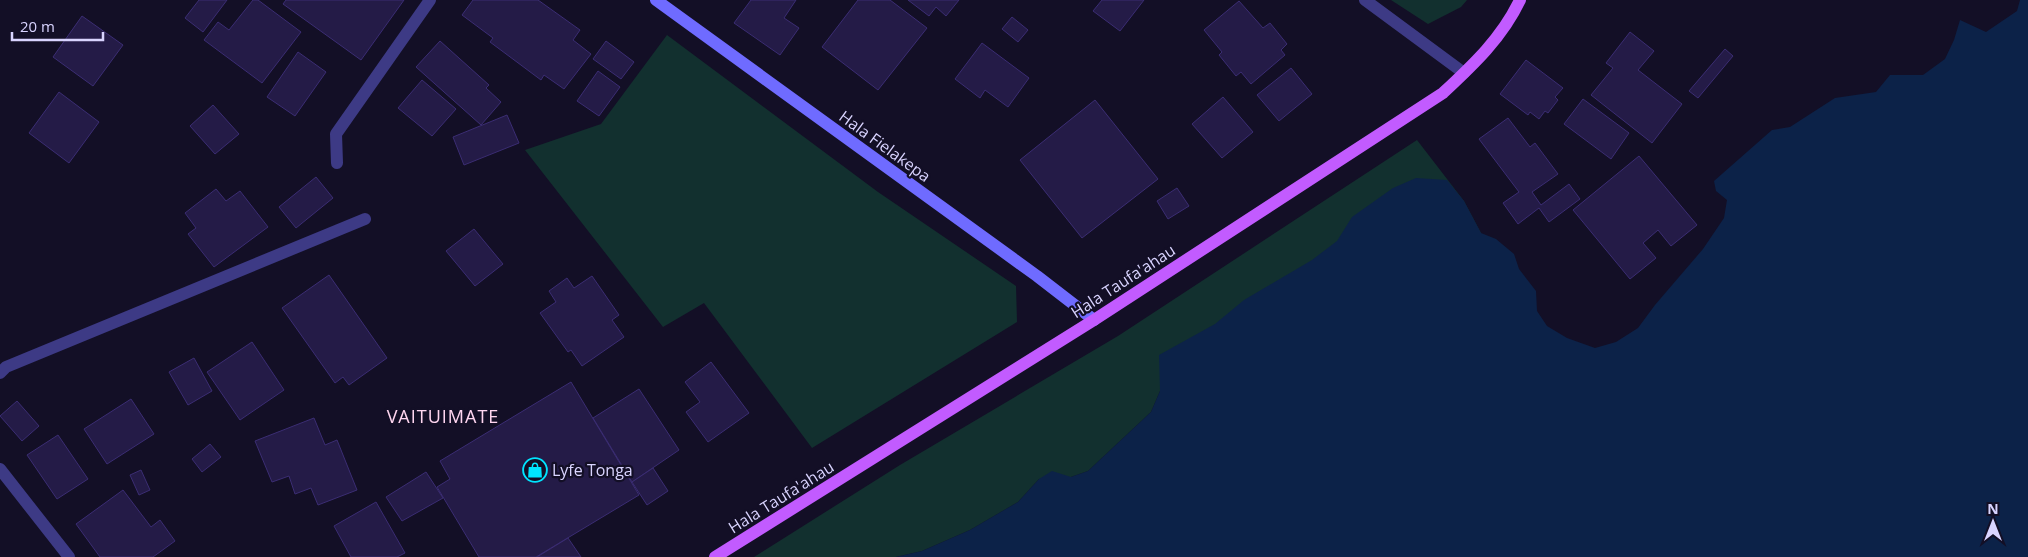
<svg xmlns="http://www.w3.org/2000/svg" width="2028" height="557" font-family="'Open Sans',sans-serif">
  <rect width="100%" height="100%" fill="#130f26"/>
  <g fill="#12302f">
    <path d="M1391,0H1467L1461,7L1428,24Z"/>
    <path d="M667,35L878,192L1016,286L1017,322L812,448L704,303L663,327L525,150L601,124Z"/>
    <path d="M1417,140L1464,201L1481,233L1160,391L1151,412L1088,471L1071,477L1039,479L1018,502L970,530L922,551L896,557H754L900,465L1118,336Z"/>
  </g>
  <path fill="#0c2248" d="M2020,0H2028V557H896L922,551L970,530L1018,502L1039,479L1052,471L1071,477L1088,471L1151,412L1160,391L1159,355L1215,324L1244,300L1312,260L1337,241L1352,217L1393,188L1416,178L1447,180L1464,201L1481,233L1496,239L1514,254L1519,269L1536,291L1537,311L1547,326L1567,338L1595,348L1616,342L1638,328L1655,305L1703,249L1724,218L1727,200L1716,191L1714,181L1772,130L1790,127L1835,98L1876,92L1890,75H1923L1945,59L1954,40L1960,20L1986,32L2017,11Z"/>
  <g fill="#241b47" stroke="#3b2d73">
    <path d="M199,0H227L203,32L185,18Z"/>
    <path d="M253,0H258L301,32L262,83L204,40L218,22L229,30Z"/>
    <path d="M286,0H404L361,60L283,4Z"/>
    <path d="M473,0H538L580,30L573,40L591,54L564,89L544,75L541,80L490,42L493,38L462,15Z"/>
    <path d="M751,0H796L784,18L799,28L780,55L734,23Z"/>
    <path d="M858,0H890L927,28L878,90L822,47Z"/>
    <path d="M908,0H959L946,16L936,7L929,16Z"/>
    <path d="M1102,0H1144L1120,31L1093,11Z"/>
    <path d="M1239,1L1263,28L1270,23L1287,44L1281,50L1285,55L1251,84L1241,72L1236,76L1219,55L1222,52L1204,30Z"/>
    <path d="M82,16L123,45L93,86L53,57Z"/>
    <path d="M1012,17L1028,30L1018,42L1002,29Z"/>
    <path d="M1630,32L1654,51L1638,70L1682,104L1652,143L1591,95L1613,68L1606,63Z"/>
    <path d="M440,41L489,85L486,88L501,102L481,125L416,67Z"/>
    <path d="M606,41L634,62L621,79L593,59Z"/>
    <path d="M982,43L1029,78L1008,107L985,90L980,98L955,79Z"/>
    <path d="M1725,49L1733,56L1698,98L1689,91Z"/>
    <path d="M298,52L326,72L295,116L267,97Z"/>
    <path d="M1526,60L1563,88L1555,97L1558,100L1548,113L1545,111L1539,119L1530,112L1528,115L1500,94Z"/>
    <path d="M1291,68L1312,94L1279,121L1257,95Z"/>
    <path d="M598,71L620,87L599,116L577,101Z"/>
    <path d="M422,80L456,109L432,136L398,108Z"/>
    <path d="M59,92L99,122L69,163L29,133Z"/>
    <path d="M1223,97L1253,132L1222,158L1192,124Z"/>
    <path d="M1583,99L1629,133L1611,159L1564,124Z"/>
    <path d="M1095,100L1158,179L1082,238L1020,160Z"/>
    <path d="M213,105L239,134L215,154L190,126Z"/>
    <path d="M507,115L519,143L464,165L453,137Z"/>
    <path d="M1508,118L1530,147L1535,143L1558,174L1532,192L1541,205L1569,184L1580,199L1549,222L1539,208L1518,224L1503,203L1519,192L1479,139Z"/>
    <path d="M1639,156L1697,225L1671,246L1658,230L1643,243L1656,258L1630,279L1573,210Z"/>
    <path d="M316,177L333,198L296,228L279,207Z"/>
    <path d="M1177,188L1189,206L1168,219L1157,201Z"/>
    <path d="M216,189L226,201L240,191L268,227L214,267L188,234L196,228L185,213Z"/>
    <path d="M474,229L503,264L475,286L446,251Z"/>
    <path d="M329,275L387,358L349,385L343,377L335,383L282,308Z"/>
    <path d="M592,276L619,315L612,320L624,337L582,366L571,350L568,352L540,313L556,302L549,291L567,278L574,288Z"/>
    <path d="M252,342L284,390L240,420L207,372Z"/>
    <path d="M194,358L212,391L188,405L169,372Z"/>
    <path d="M711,362L749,413L708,442L686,412L700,402L685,382Z"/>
    <path d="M571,382L639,495L536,557H479L437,487L450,479L440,461Z"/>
    <path d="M639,389L679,450L632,482L593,418Z"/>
    <path d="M131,399L154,434L107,464L84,429Z"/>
    <path d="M17,401L39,426L22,441L0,416Z"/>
    <path d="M314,418L325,445L337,440L357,490L318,505L311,488L295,494L289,476L272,482L255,441Z"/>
    <path d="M58,435L88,479L57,499L27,455Z"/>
    <path d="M210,444L221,457L202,472L192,459Z"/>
    <path d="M653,468L668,491L647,505L632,482Z"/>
    <path d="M141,470L150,490L139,495L130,475Z"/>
    <path d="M426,472L443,498L402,521L386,497Z"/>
    <path d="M123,490L151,527L160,520L175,541L153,557H100L76,524Z"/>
    <path d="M376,502L405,553L397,557H351L334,526Z"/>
    <path d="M568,538L581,557H537Z"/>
  </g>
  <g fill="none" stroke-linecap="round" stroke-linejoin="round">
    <g stroke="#3d3a85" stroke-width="12">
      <path d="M1365,0L1464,73"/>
      <path d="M337,163L336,134L430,0"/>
      <path d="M0,373L6,367L365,219"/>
      <path d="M0,469L69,557"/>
    </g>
    <path stroke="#6f6bff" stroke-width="12" d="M656,0L1037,276L1094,320"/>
    <path stroke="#c25bff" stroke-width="12" d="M715,557L1094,320L1443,93C1473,65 1502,38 1520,0"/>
  </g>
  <defs>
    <g id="shop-ring" transform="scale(1.25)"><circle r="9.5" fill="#130f26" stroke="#00e5ff" stroke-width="1.5"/><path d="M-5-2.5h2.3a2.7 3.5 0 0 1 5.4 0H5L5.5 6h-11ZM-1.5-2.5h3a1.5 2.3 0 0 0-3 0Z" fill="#00e5ff"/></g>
  </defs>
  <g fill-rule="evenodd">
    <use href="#shop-ring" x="535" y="470"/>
  </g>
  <g text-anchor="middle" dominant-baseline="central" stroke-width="4.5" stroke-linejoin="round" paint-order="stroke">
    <g font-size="16" fill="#d9d4ff" stroke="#130f26">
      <text transform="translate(885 146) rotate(36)">Hala Fielakepa</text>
      <text transform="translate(1123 281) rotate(-33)">Hala Taufa'ahau</text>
      <text transform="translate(781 497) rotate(-32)">Hala Taufa'ahau</text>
    </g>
    <g font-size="16" fill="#d9d4ff" stroke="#130f26" text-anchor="start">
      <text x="552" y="470">Lyfe Tonga</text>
    </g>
    <g font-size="18" letter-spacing="1" fill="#ffd6f0" stroke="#130f26">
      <text x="443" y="416">VAITUIMATE</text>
    </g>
  </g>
  <g transform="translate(1993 522)" stroke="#130f26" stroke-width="4" paint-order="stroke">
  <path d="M0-4L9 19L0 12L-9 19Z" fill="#d9d4ff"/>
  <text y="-8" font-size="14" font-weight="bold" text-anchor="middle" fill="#d9d4ff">N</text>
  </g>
  <path d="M12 32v8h91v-8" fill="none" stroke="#d9d4ff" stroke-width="2.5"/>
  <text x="20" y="32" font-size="15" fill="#d9d4ff" stroke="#130f26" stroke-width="4" paint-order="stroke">20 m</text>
</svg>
